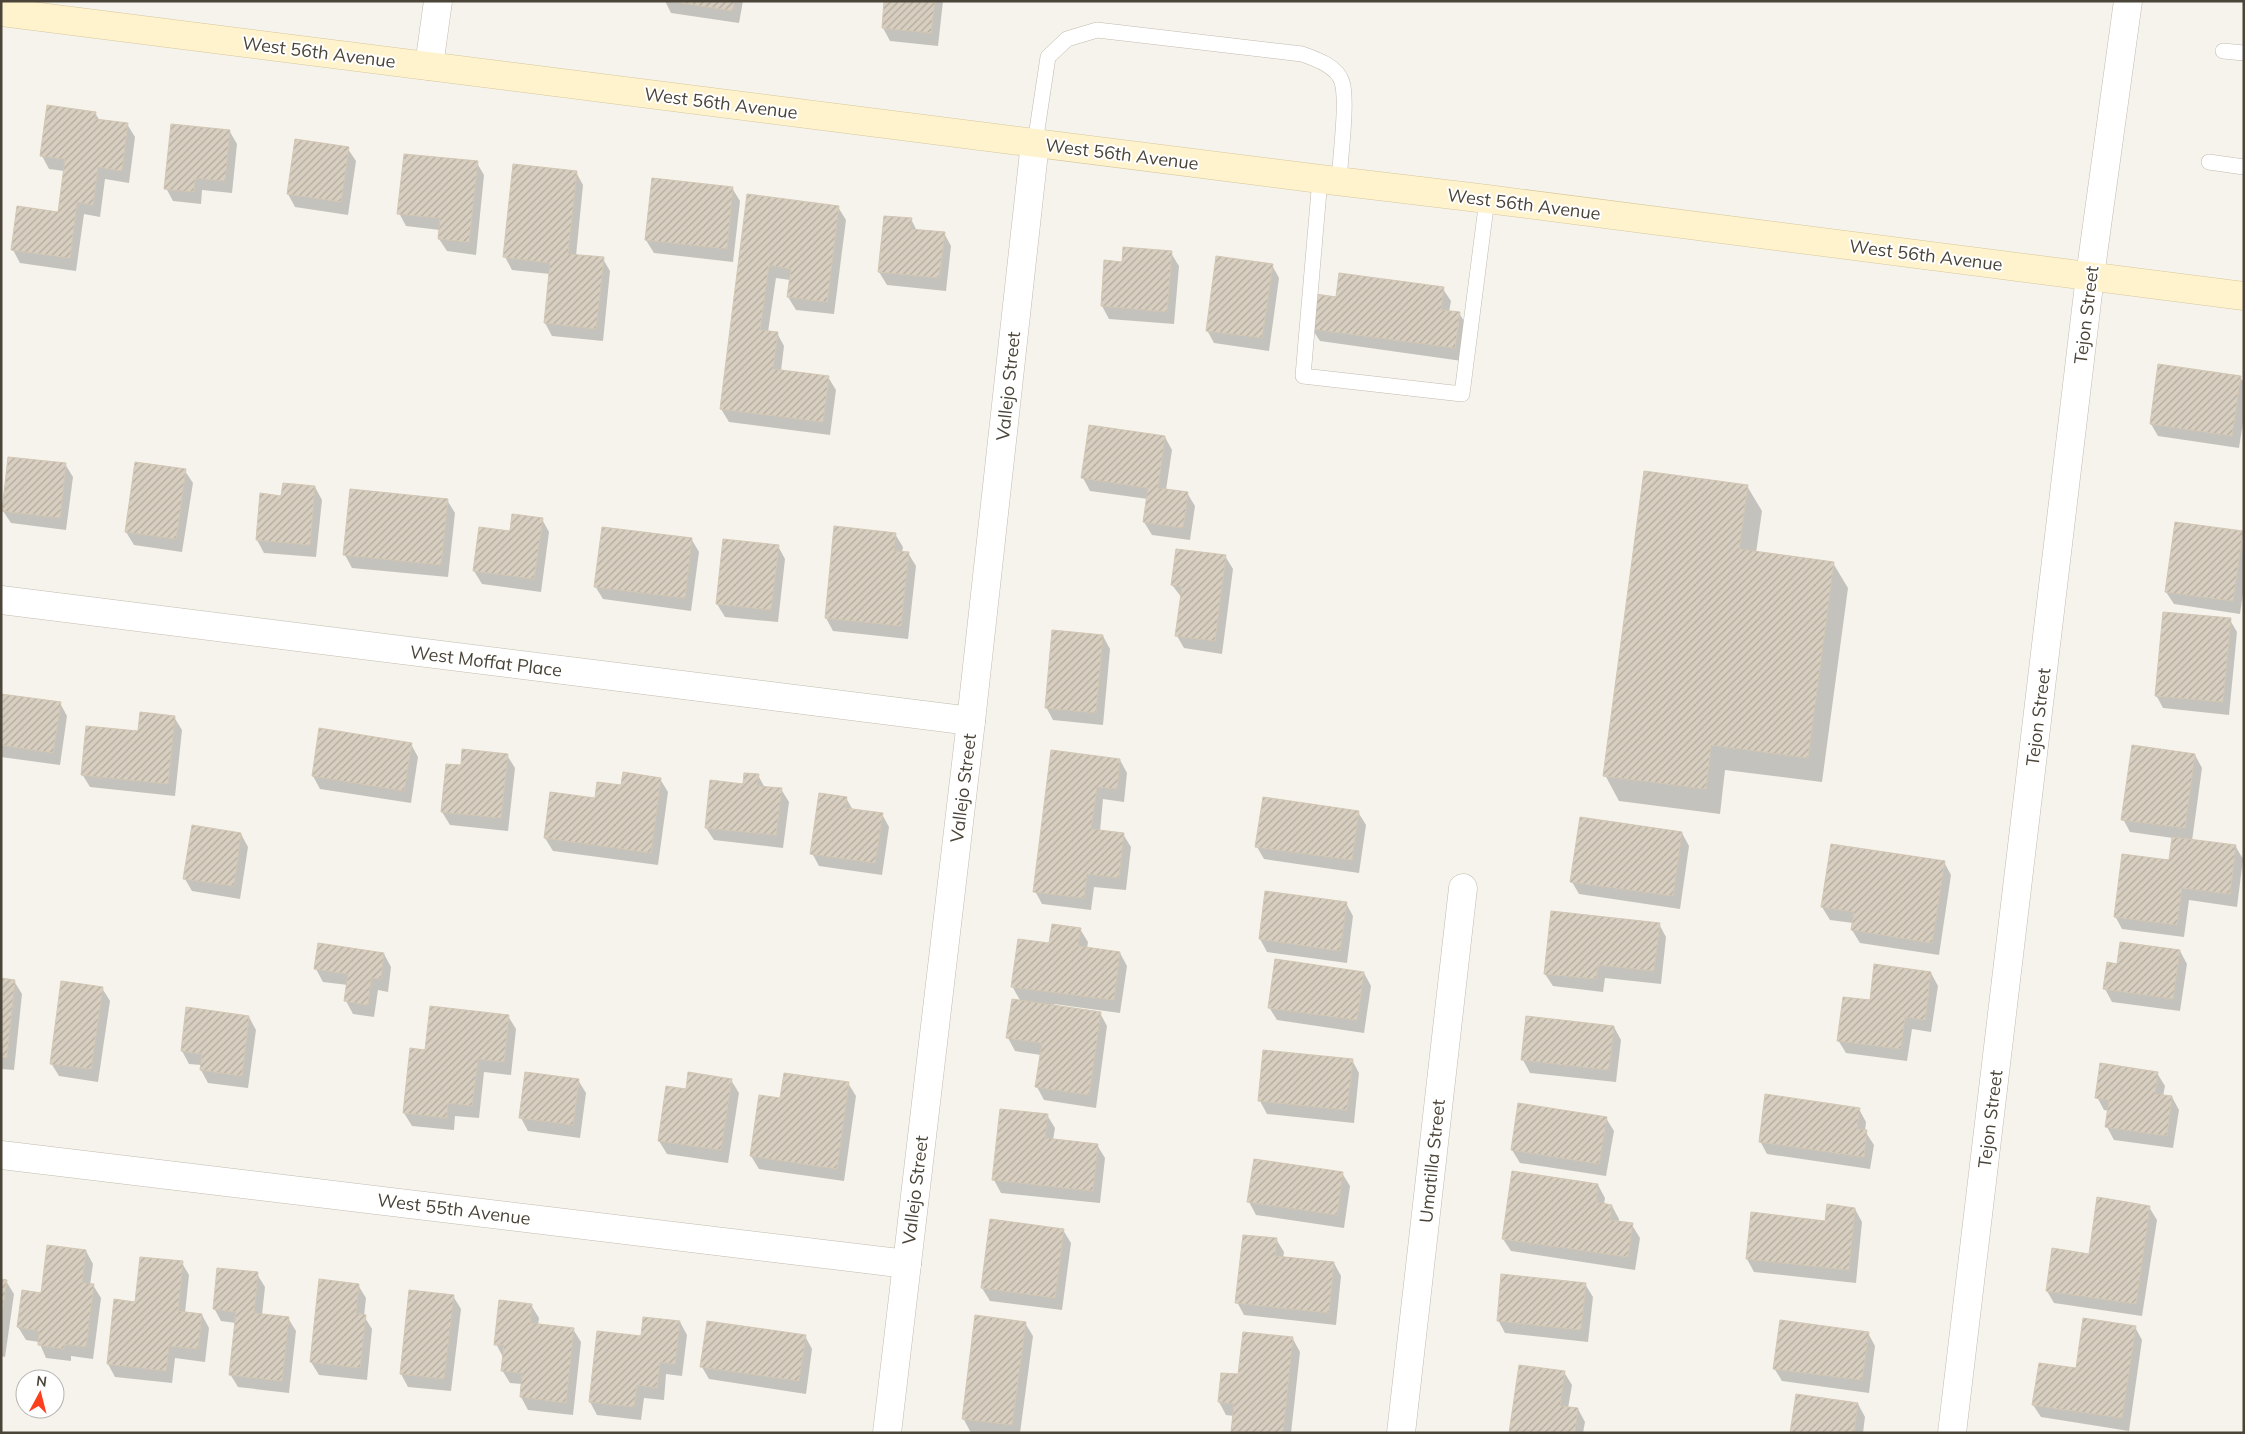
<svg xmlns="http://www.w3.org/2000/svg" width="2245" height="1434" font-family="Mulish,sans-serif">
  <defs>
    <pattern id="building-hatch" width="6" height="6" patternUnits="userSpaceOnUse" patternTransform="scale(1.25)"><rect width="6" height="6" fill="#d8cfc1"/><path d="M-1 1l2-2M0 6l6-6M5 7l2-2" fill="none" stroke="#b1aa9e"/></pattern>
  </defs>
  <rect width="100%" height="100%" fill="#f6f3ec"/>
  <g fill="#0003">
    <path d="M665,1H743L739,23L671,13Z"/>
    <path d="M886,1H943L938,46L890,41L883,28Z"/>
    <path d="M95,113L100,121L127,124L135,137L129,183L105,179L100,217L84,214L76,271L20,263L13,250L18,208L59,213L64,171L49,169L42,156Z"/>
    <path d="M230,132L237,144L232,193L202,190L201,204L173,201L166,188Z"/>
    <path d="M296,141L348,149L356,161L348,215L295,207L288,194Z"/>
    <path d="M477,163L484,175L476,255L447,251L439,239L440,230L406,226L399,213Z"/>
    <path d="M576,172L583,185L576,256L603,259L610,271L603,341L552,336L545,323L550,274L512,270L505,257Z"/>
    <path d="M732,188L740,201L733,262L654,253L646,240Z"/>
    <path d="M748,196L838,207L846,220L834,314L796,310L788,297L790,280L776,278L768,332L777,333L784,346L781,371L828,377L836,390L830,435L729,422L721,409Z"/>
    <path d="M911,219L917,231L944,233L951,246L946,291L887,285L879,272Z"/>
    <path d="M1171,253L1179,266L1174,324L1109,319L1102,306L1123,263Z"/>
    <path d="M1272,265L1279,278L1269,351L1214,343L1207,330Z"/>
    <path d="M1443,289L1451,301L1449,312L1459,313L1467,326L1462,361L1320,341L1312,329L1337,298Z"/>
    <path d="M2240,377L2244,383V416L2239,448L2158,436L2151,424Z"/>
    <path d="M1165,437L1172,450L1166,490L1187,493L1195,506L1190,540L1152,535L1144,522L1148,499L1090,491L1083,478Z"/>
    <path d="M65,464L73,477L66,530L11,523L3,511Z"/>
    <path d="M185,471L193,483L182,552L134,545L126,532Z"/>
    <path d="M1747,486L1762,511L1756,553L1833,563L1848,588L1822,782L1725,770L1720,814L1619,801L1605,775Z"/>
    <path d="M315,487L322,500L316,557L264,553L257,540L283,497Z"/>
    <path d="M447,500L455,513L448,577L352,568L345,555Z"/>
    <path d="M542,519L549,532L541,592L482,584L474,571L511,533Z"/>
    <path d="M2242,532L2244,586L2240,614L2174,604L2166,592Z"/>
    <path d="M895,534L903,547L902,553H908L916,566L908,639L833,631L826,618Z"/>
    <path d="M692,540L699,552L691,611L603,599L595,586Z"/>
    <path d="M778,546L785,559L778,622L725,617L717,604Z"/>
    <path d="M1225,556L1233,569L1222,654L1184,648L1177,636L1182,598L1172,585Z"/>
    <path d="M2230,620L2237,632L2229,715L2163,708L2156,695Z"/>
    <path d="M1103,636L1110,649L1103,725L1053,720L1046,707Z"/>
    <path d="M1,695L60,703L67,716L60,765L1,757Z"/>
    <path d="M174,717L182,730L175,796L90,787L82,774L139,732Z"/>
    <path d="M320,730L411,744L418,757L411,803L320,789L313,776Z"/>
    <path d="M1052,752L1120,760L1127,773L1124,802L1103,799L1100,831L1123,834L1131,847L1126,890L1094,887L1091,910L1042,904L1035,891Z"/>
    <path d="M507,755L515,768L508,831L450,825L442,812L462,767Z"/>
    <path d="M2195,755L2202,768L2192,841L2236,847L2243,859L2237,907L2189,900L2184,937L2122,929L2115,916L2170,861L2173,838L2130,832L2123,819Z"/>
    <path d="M758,775L765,788L781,789L789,802L783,848L714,840L706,828L744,785Z"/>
    <path d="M660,779L668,792L658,865L553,851L545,838L596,800L622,786Z"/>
    <path d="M846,798L853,810L882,814L889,827L882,875L819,866L812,853Z"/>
    <path d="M1358,812L1366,825L1359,873L1264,859L1257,847Z"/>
    <path d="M1682,833L1689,846L1680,909L1579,894L1572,882Z"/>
    <path d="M241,834L248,847L240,899L192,891L185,879Z"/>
    <path d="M1944,862L1951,875L1939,955L1860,943L1852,930L1853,923L1830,920L1822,907Z"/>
    <path d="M1266,892L1346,903L1353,916L1347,963L1267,952L1260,939Z"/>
    <path d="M1659,924L1666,937L1661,984L1605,978L1603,992L1553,986L1545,974Z"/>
    <path d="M1080,929L1088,942L1087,949L1120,953L1127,966L1120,1013L1054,1004V1006L1100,1013L1107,1026L1096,1108L1044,1100L1037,1087L1041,1055L1015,1051L1008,1038L1021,1002L1012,986L1050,945Z"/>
    <path d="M2180,951L2187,964L2180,1011L2112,1002L2105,989L2118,966Z"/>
    <path d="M384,954L391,967L388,992L378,990L374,1017L353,1014L346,1001L348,985L323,982L316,969Z"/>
    <path d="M1364,973L1371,986L1364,1033L1277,1020L1269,1007Z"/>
    <path d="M1931,973L1938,986L1931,1032L1912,1029L1907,1061L1846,1053L1838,1040L1871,1002Z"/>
    <path d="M1,980L14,981L22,994L14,1070L1,1069Z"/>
    <path d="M102,988L110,1001L98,1082L59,1076L51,1063Z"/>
    <path d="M508,1016L516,1029L511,1075L484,1072L479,1118L455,1116L454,1130L412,1126L404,1113L426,1051Z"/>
    <path d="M249,1017L256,1030L248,1088L208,1083L201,1070V1065L189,1064L182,1051Z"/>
    <path d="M1614,1027L1621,1040L1616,1082L1530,1073L1523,1060Z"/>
    <path d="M1352,1060L1359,1073L1354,1123L1267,1114L1260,1101Z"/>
    <path d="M2157,1073L2165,1086L2163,1096L2172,1097L2179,1110L2173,1148L2114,1140L2107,1127L2109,1111L2104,1110L2097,1097Z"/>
    <path d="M578,1080L586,1093L580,1138L528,1131L521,1118Z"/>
    <path d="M731,1080L739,1093L728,1163L667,1154L659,1141L687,1090Z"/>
    <path d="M848,1083L856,1096L844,1181L759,1169L751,1156L781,1099Z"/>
    <path d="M1859,1109L1866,1122L1865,1131L1874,1145L1870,1169L1767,1154L1760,1141Z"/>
    <path d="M1047,1115L1055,1128L1053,1140L1097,1145L1105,1158L1100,1203L1001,1193L994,1180Z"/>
    <path d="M1606,1118L1614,1131L1606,1176L1520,1163L1512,1150Z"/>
    <path d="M1342,1173L1350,1186L1344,1228L1256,1215L1249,1202Z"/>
    <path d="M1598,1185L1605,1198L1604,1205L1612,1206L1619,1219L1618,1223L1632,1225L1640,1238L1635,1270L1511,1251L1503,1239Z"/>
    <path d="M2149,1207L2157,1220L2142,1316L2054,1303L2047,1291Z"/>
    <path d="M1855,1209L1862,1222L1856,1283L1754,1272L1747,1259Z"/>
    <path d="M1063,1230L1071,1243L1062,1310L990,1301L982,1288Z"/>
    <path d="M1276,1239L1284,1252L1283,1258L1334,1263L1341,1276L1336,1325L1244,1315L1237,1302Z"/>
    <path d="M86,1251L93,1264L90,1285H93L101,1298L93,1359L71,1356V1361L46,1358L39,1342L26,1340L18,1327L42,1294Z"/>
    <path d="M182,1263L189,1275L185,1313L202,1315L209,1328L205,1362L175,1358L172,1383L115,1377L108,1364L136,1303Z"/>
    <path d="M257,1274L265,1287L262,1315L288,1318L296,1331L289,1393L238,1387L230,1374L236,1323L221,1321L214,1308Z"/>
    <path d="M1,1280L6,1281L14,1294L5,1357L1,1356Z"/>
    <path d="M320,1281L358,1285L366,1298L364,1316L372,1329L367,1380L319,1375L311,1362Z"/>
    <path d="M1585,1284L1593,1297L1588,1342L1505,1333L1498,1320Z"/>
    <path d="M453,1296L461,1309L451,1391L408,1387L401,1374Z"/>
    <path d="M531,1305L539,1318L538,1325L573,1329L581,1342L573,1415L528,1410L521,1397L522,1384L510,1383L502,1370L503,1357L496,1344Z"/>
    <path d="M680,1322L687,1335L682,1376L666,1374L664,1400L644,1398L641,1420L597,1415L590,1402L642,1338Z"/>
    <path d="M1025,1323L1033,1336L1020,1433H971L963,1418Z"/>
    <path d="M2135,1327L2142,1340L2129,1431L2041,1417L2033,1405Z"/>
    <path d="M1868,1333L1875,1346L1869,1393L1782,1381L1774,1368Z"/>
    <path d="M805,1336L812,1349L806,1394L709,1379L702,1367Z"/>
    <path d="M1293,1339L1300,1352L1291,1433H1233L1234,1416L1226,1415L1219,1402L1239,1376Z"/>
    <path d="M1564,1372L1572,1385L1568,1408L1578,1409L1585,1422L1583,1433H1510Z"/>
    <path d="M1858,1404L1865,1417L1863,1433H1792Z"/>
  </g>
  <g fill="url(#building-hatch)" stroke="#d3c7b4">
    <path d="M670,1H734L733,11Z"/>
    <path d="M884,1H935L931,33L882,28Z"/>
    <path d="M47,105L96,112L95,119L128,123L122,171L98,167L93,205L77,202L70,258L11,250L17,206L58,212L65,159L40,156Z"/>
    <path d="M171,124L230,130L225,181L195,178L194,192L164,189Z"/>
    <path d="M295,139L349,147L341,202L287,194Z"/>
    <path d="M404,154L478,161L469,242L438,239L440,218L397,214Z"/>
    <path d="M513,164L577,171L568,254L604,257L596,329L544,323L550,263L503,257Z"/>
    <path d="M652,178L733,187L727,249L645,240Z"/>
    <path d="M747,194L839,206L827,302L787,297L791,269L769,265L760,330L778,332L773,369L829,376L823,422L720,409Z"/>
    <path d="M884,216L912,218L910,229L945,232L939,278L878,272Z"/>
    <path d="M1123,247L1172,251L1167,312L1101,306L1104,260L1122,262Z"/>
    <path d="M1216,256L1273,264L1262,338L1206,331Z"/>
    <path d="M1339,273L1444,287L1441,310L1460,312L1455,348L1311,329L1316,294L1336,297Z"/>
    <path d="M2158,364L2241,376L2232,436L2150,424Z"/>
    <path d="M1089,425L1165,436L1158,488L1188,492L1183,528L1143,522L1148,488L1081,478Z"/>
    <path d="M8,457L66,463L60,518L2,511Z"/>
    <path d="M135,462L186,469L176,539L125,532Z"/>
    <path d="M1644,471L1748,485L1739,549L1834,562L1808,758L1711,745L1706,789L1603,776Z"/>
    <path d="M283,483L315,486L310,545L256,540L260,493L281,496Z"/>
    <path d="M350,489L448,499L441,565L343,555Z"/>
    <path d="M512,514L543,518L534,579L473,571L479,527L510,531Z"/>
    <path d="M2175,522L2243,531L2233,601L2165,592Z"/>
    <path d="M834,526L896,533L894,551L909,552L901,626L825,618Z"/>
    <path d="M602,527L692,538L685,598L594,587Z"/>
    <path d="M723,539L779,545L771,610L716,604Z"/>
    <path d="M1176,549L1226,555L1215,641L1175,636L1182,587L1171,585Z"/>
    <path d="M2163,612L2231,618L2223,702L2155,696Z"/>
    <path d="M1052,630L1103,635L1096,713L1045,708Z"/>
    <path d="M1,694L61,702L53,753L1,745Z"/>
    <path d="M140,712L175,716L168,784L81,775L86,726L138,731Z"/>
    <path d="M319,728L412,743L404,791L312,776Z"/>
    <path d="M2132,745L2195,754L2185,828L2121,820Z"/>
    <path d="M462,749L508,754L501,818L441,812L446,764L461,765Z"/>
    <path d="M1051,750L1120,759L1117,789L1097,787L1091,829L1124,833L1119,878L1087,874L1084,898L1033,892Z"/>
    <path d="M623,772L661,778L651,853L544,838L550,792L595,798L597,782L621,785Z"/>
    <path d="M744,773L759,774L757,786L782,788L776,835L705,828L710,780L743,784Z"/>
    <path d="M819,793L847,797L845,808L883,813L875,863L810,854Z"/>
    <path d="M1263,797L1359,811L1352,860L1255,847Z"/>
    <path d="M1580,817L1682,832L1673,896L1570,882Z"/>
    <path d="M192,825L241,833L234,886L183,879Z"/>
    <path d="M2172,837L2236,845L2230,894L2182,888L2177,925L2114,917L2122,854L2169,860Z"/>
    <path d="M1831,844L1945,861L1932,943L1851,930L1854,912L1821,907Z"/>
    <path d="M1265,891L1347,902L1340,951L1259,939Z"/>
    <path d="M1551,911L1660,923L1654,971L1598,965L1596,979L1544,974Z"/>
    <path d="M1052,924L1081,928L1078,946L1120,952L1114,1000L1011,987L1018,939L1049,943Z"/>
    <path d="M2120,942L2180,950L2173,999L2103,989L2107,962L2117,964Z"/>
    <path d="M318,943L384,953L381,979L371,978L368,1005L344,1001L348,974L314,969Z"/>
    <path d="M1275,959L1364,972L1357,1020L1268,1008Z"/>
    <path d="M1874,964L1931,972L1925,1020L1905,1017L1901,1049L1837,1041L1843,997L1870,1000Z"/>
    <path d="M1,978L15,980L7,1058L1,1057Z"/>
    <path d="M61,981L103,987L91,1069L50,1064Z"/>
    <path d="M1012,999L1101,1012L1089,1095L1035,1087L1042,1043L1006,1038Z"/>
    <path d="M430,1006L509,1015L504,1062L478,1059L472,1106L448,1103L447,1118L403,1113L410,1048L425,1050Z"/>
    <path d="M186,1007L249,1016L242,1076L200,1070L202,1054L181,1051Z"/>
    <path d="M1526,1016L1614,1026L1609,1070L1521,1060Z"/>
    <path d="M1263,1050L1353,1059L1347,1110L1258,1101Z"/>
    <path d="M2100,1063L2158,1072L2155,1094L2172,1096L2167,1136L2105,1127L2109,1100L2095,1098Z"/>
    <path d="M525,1072L579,1079L573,1125L519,1118Z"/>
    <path d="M688,1072L732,1079L721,1150L658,1141L666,1086L686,1089Z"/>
    <path d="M784,1073L849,1082L837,1169L750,1156L759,1095L780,1098Z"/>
    <path d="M1765,1094L1860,1108L1857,1129L1867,1130L1864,1157L1759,1142Z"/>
    <path d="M1518,1103L1607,1117L1599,1164L1511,1150Z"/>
    <path d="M1000,1109L1048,1114L1045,1138L1098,1144L1093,1191L992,1180Z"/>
    <path d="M1254,1159L1343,1172L1337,1215L1247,1202Z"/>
    <path d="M1512,1171L1598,1184L1596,1202L1612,1205L1610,1220L1633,1223L1628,1257L1502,1239Z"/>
    <path d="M2097,1197L2150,1206L2136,1304L2046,1291L2052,1248L2089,1254Z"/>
    <path d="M1827,1204L1855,1208L1849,1270L1746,1259L1751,1212L1825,1221Z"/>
    <path d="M990,1219L1064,1229L1055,1298L981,1288Z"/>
    <path d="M1243,1235L1277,1238L1275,1256L1334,1262L1329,1313L1235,1303Z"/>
    <path d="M47,1245L86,1250L82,1283L94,1284L86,1347L64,1344V1349L38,1345L39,1331L17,1327L22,1290L41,1293Z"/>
    <path d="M140,1257L183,1261L178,1311L202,1314L198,1349L169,1346L166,1371L107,1364L114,1299L135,1302Z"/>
    <path d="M217,1268L258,1272L254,1313L289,1317L282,1381L229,1375L236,1312L213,1309Z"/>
    <path d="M1501,1274L1586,1283L1581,1330L1497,1321Z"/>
    <path d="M1,1279L7,1280L1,1321Z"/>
    <path d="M319,1279L359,1284L356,1313L366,1315L360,1368L310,1362Z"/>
    <path d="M409,1290L454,1295L444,1379L400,1374Z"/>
    <path d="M499,1300L532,1304L530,1323L574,1328L566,1403L520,1397L522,1373L501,1371L504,1345H494Z"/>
    <path d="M975,1315L1026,1322L1012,1425L962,1419Z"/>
    <path d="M643,1317L680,1321L675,1364L660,1362L657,1388L637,1385L634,1407L589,1402L597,1331L641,1336Z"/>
    <path d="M2083,1318L2136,1326L2122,1418L2032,1405L2039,1363L2076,1368Z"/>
    <path d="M1780,1320L1869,1332L1862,1380L1773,1369Z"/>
    <path d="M707,1321L806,1335L799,1381L700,1367Z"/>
    <path d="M1243,1332L1293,1337L1283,1433L1231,1432L1234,1404L1218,1402L1221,1373L1238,1374Z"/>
    <path d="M1519,1365L1565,1371L1560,1406L1578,1408L1575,1433H1509Z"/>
    <path d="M1796,1394L1858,1403L1854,1433H1790Z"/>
  </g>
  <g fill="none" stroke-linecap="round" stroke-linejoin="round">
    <g stroke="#c2bbae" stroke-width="16">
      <g id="lane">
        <path d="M2223,51L2244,53"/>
        <path d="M1035,143L1048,57L1067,39L1097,30L1302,54C1316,59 1337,66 1342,82C1348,102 1340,158 1339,182"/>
        <path d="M2209,162L2244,167"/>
        <path d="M1320,179L1303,376L1462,394L1487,199"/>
      </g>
    </g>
    <g stroke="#c2bbae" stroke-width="29">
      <g id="street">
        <path d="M429,66L438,1"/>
        <path d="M1,600L971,721"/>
        <path d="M1,1155L907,1264"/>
        <path d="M887,1433L971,721L1035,143"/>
        <path d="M1401,1433L1463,888"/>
        <path d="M1952,1433L2090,276L2128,1"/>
      </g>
    </g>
    <g stroke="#d6c79b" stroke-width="29">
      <path id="secondary" d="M1,12L1320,179L1487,199L2244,296"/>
    </g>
    <use href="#lane" stroke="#fff" stroke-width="15"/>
    <use href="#street" stroke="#fff" stroke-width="28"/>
    <use href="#secondary" stroke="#fff3cd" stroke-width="28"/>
  </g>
  <g text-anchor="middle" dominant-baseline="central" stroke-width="4" stroke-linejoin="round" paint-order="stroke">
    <g font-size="18" fill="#4b4439" stroke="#fff">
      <text transform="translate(319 52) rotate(7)">West 56th Avenue</text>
      <text transform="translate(721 103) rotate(7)">West 56th Avenue</text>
      <text transform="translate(1122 154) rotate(7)">West 56th Avenue</text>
      <text transform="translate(1524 204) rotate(7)">West 56th Avenue</text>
      <text transform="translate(1926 255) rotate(7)">West 56th Avenue</text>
      <text transform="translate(2086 315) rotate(-83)">Tejon Street</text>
      <text transform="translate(1008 386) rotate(-84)">Vallejo Street</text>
      <text transform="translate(486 661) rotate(7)">West Moffat Place</text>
      <text transform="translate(2038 717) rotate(-83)">Tejon Street</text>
      <text transform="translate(963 788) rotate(-83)">Vallejo Street</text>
      <text transform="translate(1990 1119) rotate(-83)">Tejon Street</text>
      <text transform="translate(1432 1161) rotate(-84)">Umatilla Street</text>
      <text transform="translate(915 1190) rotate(-83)">Vallejo Street</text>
      <text transform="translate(454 1209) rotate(7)">West 55th Avenue</text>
    </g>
  </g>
  <rect width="2245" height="1434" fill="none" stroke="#4b4439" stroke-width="5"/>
  <g transform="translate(40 1394) rotate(7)"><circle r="24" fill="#ffffff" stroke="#b7b4b0"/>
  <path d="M0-4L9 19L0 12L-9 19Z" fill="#fc3f1d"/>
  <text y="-8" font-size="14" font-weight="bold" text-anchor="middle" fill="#4b4439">N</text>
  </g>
</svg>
